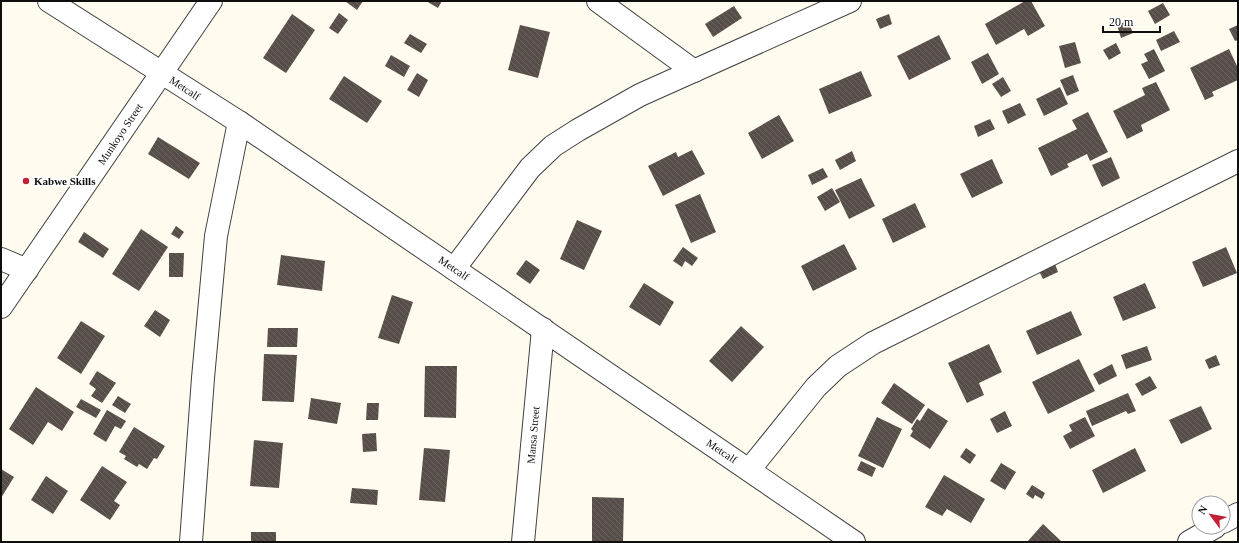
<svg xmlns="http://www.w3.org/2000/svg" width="1239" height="543" font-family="Georgia,serif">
  <defs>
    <pattern id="building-back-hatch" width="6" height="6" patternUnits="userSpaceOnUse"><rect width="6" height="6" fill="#574e4a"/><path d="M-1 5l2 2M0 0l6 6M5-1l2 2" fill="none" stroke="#6a6360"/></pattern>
  </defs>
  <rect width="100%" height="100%" fill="#fffbef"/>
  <g fill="url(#building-back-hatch)">
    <path d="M345,1H363L357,10Z"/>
    <path d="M426,1H442L438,8Z"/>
    <path d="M1025,1H1031L1045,26L1028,36L1024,29L996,45L985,24Z"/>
    <path d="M1163,3L1170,15L1155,24L1148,11Z"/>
    <path d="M734,6L742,18L713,37L705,24Z"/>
    <path d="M339,13L348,20L338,34L329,28Z"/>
    <path d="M292,14L315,30L286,73L263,58Z"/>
    <path d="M889,14L892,24L880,29L876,19Z"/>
    <path d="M1128,21L1133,33L1121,38L1117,25Z"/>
    <path d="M520,25L550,32L538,78L508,70Z"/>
    <path d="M1238,25V40L1235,41L1229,29Z"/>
    <path d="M1174,31L1180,42L1161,51L1156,40Z"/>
    <path d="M410,34L427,44L421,53L404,43Z"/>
    <path d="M939,35L951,59L909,80L897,56Z"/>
    <path d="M1075,42L1081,63L1065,68L1059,46Z"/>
    <path d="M1116,43L1121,53L1109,60L1103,50Z"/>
    <path d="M1154,49L1165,71L1149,79L1141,64L1148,61L1144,54Z"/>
    <path d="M1229,49L1238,68V80L1212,92L1214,96L1205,100L1190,68Z"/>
    <path d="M988,53L999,74L982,84L971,62Z"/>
    <path d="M391,55L410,66L404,77L385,66Z"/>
    <path d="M861,71L872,96L829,114L819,89Z"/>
    <path d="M417,73L428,80L419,97L407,90Z"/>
    <path d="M1073,75L1079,91L1067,96L1060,80Z"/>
    <path d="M344,76L382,101L367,123L329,99Z"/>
    <path d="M1003,77L1011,91L1001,97L992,84Z"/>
    <path d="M1156,82L1170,110L1141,125L1143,131L1127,139L1113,111L1145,95L1142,88Z"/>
    <path d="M1060,87L1068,104L1044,116L1036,99Z"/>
    <path d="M1020,103L1026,115L1008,124L1002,111Z"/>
    <path d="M1088,112L1108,152L1090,161L1087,154L1067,164L1069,167L1051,176L1038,148L1077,129L1072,120Z"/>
    <path d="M779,115L794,141L762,159L748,133Z"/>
    <path d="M990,119L995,129L978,137L974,126Z"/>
    <path d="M158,137L200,163L189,179L148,154Z"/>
    <path d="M692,150L705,174L663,196L648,166L676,152L678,157Z"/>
    <path d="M852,151L856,161L840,170L835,160Z"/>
    <path d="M1111,157L1120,178L1102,187L1092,165Z"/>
    <path d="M992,159L1003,183L972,198L960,174Z"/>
    <path d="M823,168L828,177L812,185L808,175Z"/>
    <path d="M861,178L875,206L849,219L835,190Z"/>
    <path d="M832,188L840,202L825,211L817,197Z"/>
    <path d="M700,194L716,232L691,243L675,205Z"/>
    <path d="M915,203L926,227L893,243L882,219Z"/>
    <path d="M577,220L602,231L584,270L560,259Z"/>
    <path d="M176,226L184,232L179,239L171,234Z"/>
    <path d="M141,229L168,247L139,291L112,274Z"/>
    <path d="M84,232L109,249L103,258L78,242Z"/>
    <path d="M844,244L857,269L813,291L801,266Z"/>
    <path d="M683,247L698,258L692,266L685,261L682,267L673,261Z"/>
    <path d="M1226,247L1237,273L1203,287L1192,262Z"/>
    <path d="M169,253H184L183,277H169Z"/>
    <path d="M281,255L325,261L322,291L277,285Z"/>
    <path d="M1053,259L1058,272L1043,279L1037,267Z"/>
    <path d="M526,260L540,270L530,284L516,274Z"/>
    <path d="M644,283L674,302L660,326L629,307Z"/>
    <path d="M1145,283L1156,308L1123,321L1113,297Z"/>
    <path d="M392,295L413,302L399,344L378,338Z"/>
    <path d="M155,310L170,320L160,337L144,326Z"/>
    <path d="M1071,311L1082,335L1037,355L1026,331Z"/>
    <path d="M81,321L105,336L81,374L57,358Z"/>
    <path d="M741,326L764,347L732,382L709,361Z"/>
    <path d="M268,328H298L297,347H267Z"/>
    <path d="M989,344L1002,372L979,383L984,395L967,403L948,363Z"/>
    <path d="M1147,346L1152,360L1126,369L1121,355Z"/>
    <path d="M264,354L297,355L294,402L262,401Z"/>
    <path d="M1216,355L1220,365L1209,369L1205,360Z"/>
    <path d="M1079,359L1095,391L1048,414L1032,382Z"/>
    <path d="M1112,364L1117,376L1099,385L1093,374Z"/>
    <path d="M425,366H457L456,418L424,417Z"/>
    <path d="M97,371L116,383L102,403L91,396L96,389L89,384Z"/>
    <path d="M1150,376L1157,388L1142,396L1135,384Z"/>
    <path d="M894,383L925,405L912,424L881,403Z"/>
    <path d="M36,387L74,412L62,431L48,422L33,445L9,429Z"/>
    <path d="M1128,393L1136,411L1128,414L1126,411L1092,426L1086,411Z"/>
    <path d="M118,396L131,404L125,413L112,405Z"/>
    <path d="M311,398L341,403L337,424L308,419Z"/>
    <path d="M81,399L101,410L96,418L76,407Z"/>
    <path d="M367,403H379L378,420H366Z"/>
    <path d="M1201,406L1212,429L1181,444L1169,420Z"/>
    <path d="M928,408L948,421L930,449L910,436L913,431L911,429L917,419L920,421Z"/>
    <path d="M107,410L126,421L121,429L115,426L106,442L93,434Z"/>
    <path d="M1005,411L1012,426L997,433L990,419Z"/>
    <path d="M877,417L902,429L883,468L858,456Z"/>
    <path d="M1085,417L1095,436L1070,449L1063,436L1072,431L1069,425Z"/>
    <path d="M134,427L165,446L157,459L154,458L147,469L139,464L137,467L124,459L126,456L119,452Z"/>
    <path d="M376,433L377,451L363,452L362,434Z"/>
    <path d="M254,440L283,443L279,488L250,486Z"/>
    <path d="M424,448L450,450L445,502L419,500Z"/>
    <path d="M966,448L976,455L970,464L960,457Z"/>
    <path d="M1135,448L1146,471L1103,493L1092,470Z"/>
    <path d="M861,461L876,468L872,477L857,470Z"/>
    <path d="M1001,463L1016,472L1005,490L990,481Z"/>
    <path d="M102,466L127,482L114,501L120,505L110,520L80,500Z"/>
    <path d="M1,469L14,477L1,498Z"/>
    <path d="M944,475L985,499L971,523L947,509L942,516L925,507Z"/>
    <path d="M46,476L68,491L53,514L31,500Z"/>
    <path d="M1032,485L1045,493L1042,499L1035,495L1033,499L1026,494Z"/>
    <path d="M352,488L378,490L377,505L350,503Z"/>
    <path d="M592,497L624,498L623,542H592Z"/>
    <path d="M1043,524L1062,542H1027Z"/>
    <rect x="251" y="532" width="25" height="10"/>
  </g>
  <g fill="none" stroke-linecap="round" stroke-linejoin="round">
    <g stroke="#414141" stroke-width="24">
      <g id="minor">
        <path d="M49,1L239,122L854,542"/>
        <path d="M598,1L694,71"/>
        <path d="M1,259L27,270"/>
        <path d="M454,269L530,168L553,146L578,130L640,95L850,1"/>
        <path d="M1,307L211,1"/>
        <path d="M749,470L816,387L838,366L873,343L1238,161"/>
        <path d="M1223,522L1238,514"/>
        <path d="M191,542L203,378L216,236L239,122"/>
        <path d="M523,542L543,329"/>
        <path d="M1189,542L1215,527"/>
      </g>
    </g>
    <use href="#minor" stroke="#fff" stroke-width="22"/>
  </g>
  <circle fill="#c22237" stroke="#fff" stroke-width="1.5" cx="26" cy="181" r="4"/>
  <g text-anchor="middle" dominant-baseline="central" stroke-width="4" stroke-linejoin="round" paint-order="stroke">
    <g font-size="11" fill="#0e0e0e" stroke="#fff">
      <text transform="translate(185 88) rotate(33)">Metcalf</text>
      <text transform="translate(120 134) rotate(-56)">Munkoyo Street</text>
      <text transform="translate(454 268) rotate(34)">Metcalf</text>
      <text transform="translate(533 435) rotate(-85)">Mansa Street</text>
      <text transform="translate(722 451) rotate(34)">Metcalf</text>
    </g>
    <g font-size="11" font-weight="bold" fill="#0e0e0e" stroke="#fff" text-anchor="start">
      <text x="34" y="181">Kabwe Skills</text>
    </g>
  </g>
  <rect width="1239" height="543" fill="none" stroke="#0e0e0e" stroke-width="4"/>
  <g transform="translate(1211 515) rotate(302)"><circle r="19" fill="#ffffff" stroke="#9f9f9f"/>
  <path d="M0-3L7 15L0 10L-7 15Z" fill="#c22237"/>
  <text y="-6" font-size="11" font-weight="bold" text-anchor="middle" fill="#0e0e0e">N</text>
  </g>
  <path d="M1103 26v6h57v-6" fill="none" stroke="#0e0e0e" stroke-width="2"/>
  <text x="1109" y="26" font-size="12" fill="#0e0e0e" stroke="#ffffff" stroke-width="3" paint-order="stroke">20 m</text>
</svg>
